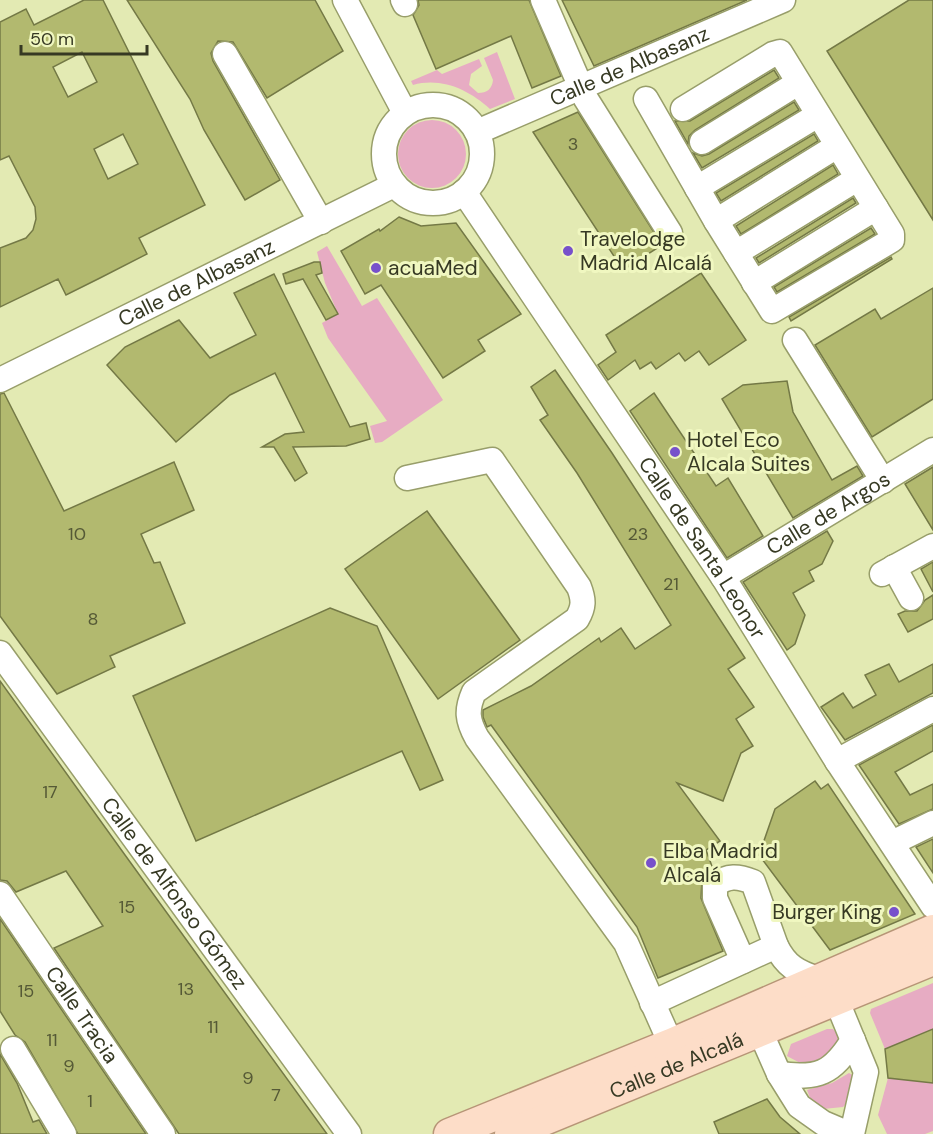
<svg xmlns="http://www.w3.org/2000/svg" width="933" height="1134" font-family="'DM Sans',sans-serif">
  <rect width="100%" height="100%" fill="#e3eab3"/>
  <g fill="#e7acc3">
    <path d="M497,52L515,99L490,109C469,90 442,77 413,85L411,81L437,70L442,74L479,59L482,66L471,74L469,85L478,93C487,93 492,89 493,80L484,58Z"/>
    <circle cx="432" cy="154" r="34"/>
    <path d="M327,246L362,306L377,298L443,400L382,442L375,443L370,426L387,421L328,338L322,323L338,314L325,283L317,252Z"/>
    <path d="M933,983V1029L885,1049L870,1013L871,1009Z"/>
    <path d="M827,1029H833L838,1035L837,1045L822,1062L802,1064L787,1056L791,1044Z"/>
    <path d="M849,1073L854,1076L850,1100L843,1107L823,1109L810,1098L807,1090L832,1083Z"/>
    <path d="M888,1078L933,1083V1131L925,1134H887L878,1115Z"/>
  </g>
  <g fill="#b2b96f" stroke="#747946" stroke-width="1.5" fill-rule="evenodd">
    <path d="M84,0H103L205,205L139,238L147,254L100,278L66,295L58,279L0,307V248L26,238L33,230L36,219L35,207L9,156L0,160V22L26,9L34,25ZM82,52L97,82L68,97L53,67ZM123,134L138,164L108,179L94,149Z"/>
    <path d="M127,0H315L343,51L267,98L233,42L218,41L211,53L213,61L280,180L245,200L204,130L190,99Z"/>
    <path d="M418,0H529L561,76L532,88L511,36L436,69L413,15L419,5Z"/>
    <path d="M562,0H747L594,66Z"/>
    <path d="M909,0H933V220L827,51Z"/>
    <path d="M774,70L779,78L695,130L689,136L688,144L675,121H690Z"/>
    <path d="M794,102L799,110L702,168L693,153L702,156L709,154Z"/>
    <path d="M578,112L662,245L623,270L533,132Z"/>
    <path d="M814,134L818,141L721,201L716,193Z"/>
    <path d="M833,165L838,174L741,234L736,226Z"/>
    <path d="M853,198L856,203L759,263L756,258Z"/>
    <path d="M399,217L421,226L456,223L521,314L478,340L485,351L443,378L381,285L365,294L341,251L379,229L380,231Z"/>
    <path d="M871,228L875,234L777,292L774,287Z"/>
    <path d="M891,257L892,259L791,321L789,317Z"/>
    <path d="M314,262H320L322,273L316,275L338,314L326,320L303,279L286,284L283,274Z"/>
    <path d="M701,273L746,340L709,365L699,351L685,361L679,353L656,369L651,362L640,369L635,360L608,380L598,365L616,352L606,335Z"/>
    <path d="M274,274L350,427L366,423L370,439L346,446L293,447L307,473L295,481L274,447H262L285,434L304,432L275,373L230,395L176,442L107,365L125,347L179,320L210,358L256,335L234,293Z"/>
    <path d="M933,288V399L872,437L815,345L875,309L881,319Z"/>
    <path d="M555,370L612,453L745,658L728,669L754,707L736,719L753,746L741,753L723,801L677,783L720,841L706,850L713,869L702,879L701,898L723,951L658,978L637,927L491,725L487,727L483,717V710L531,686L599,638L601,642L621,628L635,649L671,625L577,473L540,420L548,415L531,387Z"/>
    <path d="M787,381L793,412L832,480L857,466L863,476L793,518L722,399L743,385Z"/>
    <path d="M4,393L64,511L174,462L194,510L141,534L154,563L160,562L185,623L110,656L115,667L57,694L0,616V394Z"/>
    <path d="M654,393L716,486L728,478L763,536L727,558L630,411Z"/>
    <path d="M933,467V530L905,484Z"/>
    <path d="M427,511L520,640L438,699L345,569Z"/>
    <path d="M827,531L833,541L822,564L809,571L814,581L793,593L805,615L795,644L787,650L743,582Z"/>
    <path d="M933,562V592L921,569Z"/>
    <path d="M933,595V619L908,632L898,614L905,611H917L925,600Z"/>
    <path d="M330,608L377,626L443,780L420,790L402,751L196,841L133,696Z"/>
    <path d="M889,664L899,682L933,664V693L845,740L821,707L843,693L853,708L876,695L865,675Z"/>
    <path d="M0,681L125,855L327,1134H179L54,948L103,926L66,871L16,892L7,881L0,880Z"/>
    <path d="M933,725V751L895,772L910,795L933,784V809L899,824L859,765Z"/>
    <path d="M815,781L821,789L828,784L915,914L830,950L759,855L775,809Z"/>
    <path d="M933,839V873L916,847Z"/>
    <path d="M0,919L146,1134H78L25,1042L15,1035L0,1011Z"/>
    <path d="M933,1029V1083L888,1078L885,1049Z"/>
    <path d="M0,1054L17,1083L33,1122L39,1120L47,1134H0Z"/>
    <path d="M767,1099L780,1117L800,1134H719L714,1122Z"/>
  </g>
  <g fill="none" stroke-linecap="round" stroke-linejoin="round">
    <g stroke="#989e6a" stroke-width="27">
      <g id="minor">
        <path d="M345,0L405,113"/>
        <path d="M403,0L405,4"/>
        <path d="M543,0L586,99L670,233"/>
        <path d="M225,54L321,222"/>
        <path d="M646,99L716,221L772,311L892,240V234L780,52L773,54L683,109"/>
        <circle cx="433" cy="154" r="49"/>
        <path id="s1" d="M477,132L783,0"/>
        <path d="M702,142L798,83"/>
        <path d="M697,188L818,115"/>
        <path id="s2" d="M464,192L723,577L837,761L933,906"/>
        <path d="M716,221L837,146"/>
        <path d="M736,253L857,179"/>
        <path d="M754,283L876,208"/>
        <path d="M795,340L883,481"/>
        <path id="s3" d="M0,380L394,185"/>
        <path d="M407,478L492,460L579,587C584,600 584,607 577,619L474,692C466,710 467,720 477,738L626,943L671,1044L658,1053"/>
        <path d="M894,567L911,598"/>
        <path d="M882,574L933,546"/>
        <path id="s4" d="M723,577L933,450"/>
        <path id="s5" d="M0,653L349,1134"/>
        <path d="M837,761L933,709"/>
        <path d="M892,843L933,823"/>
        <path id="s6" d="M0,894L163,1134"/>
        <path d="M743,961L715,898V885C728,875 738,876 753,882L776,946"/>
        <path d="M826,987L836,999L866,1072L852,1134"/>
        <path d="M652,1003L776,946C786,966 797,972 818,979"/>
        <path d="M767,1017L763,1019L760,1031L779,1074L799,1106L823,1123L849,1134"/>
        <path d="M13,1049L64,1134"/>
        <path d="M779,1074C818,1079 832,1074 853,1040"/>
      </g>
    </g>
    <g stroke="#b79577" stroke-width="33">
      <g id="major">
        <path d="M449,1134L671,1044L933,930"/>
        <path id="s7" d="M510,1134L933,960"/>
      </g>
    </g>
    <use href="#minor" stroke="#fff" stroke-width="24"/>
    <use href="#major" stroke="#fdddc8" stroke-width="30"/>
  </g>
  <g fill="#7751cb" stroke="#f0f7c0" stroke-width="2">
    <circle cx="568" cy="251" r="6"/>
    <circle cx="376" cy="268" r="6"/>
    <circle cx="675" cy="452" r="6"/>
    <circle cx="651" cy="863" r="6"/>
    <circle cx="894" cy="912" r="6"/>
  </g>
  <g text-anchor="middle" dominant-baseline="central" stroke-width="6" stroke-linejoin="round" paint-order="stroke">
    <g font-size="18" fill="#555936">
      <text x="573" y="144">3</text>
      <text x="77" y="534">10</text>
      <text x="638" y="534">23</text>
      <text x="671" y="584">21</text>
      <text x="93" y="619">8</text>
      <text x="50" y="792">17</text>
      <text x="127" y="907">15</text>
      <text x="186" y="989">13</text>
      <text x="26" y="991">15</text>
      <text x="213" y="1027">11</text>
      <text x="52" y="1040">11</text>
      <text x="69" y="1066">9</text>
      <text x="248" y="1078">9</text>
      <text x="276" y="1095">7</text>
      <text x="90" y="1101">1</text>
    </g>
    <g font-size="21" fill="#363923" stroke="#f0f7c0">
      <text stroke="none"><textPath href="#s1" startOffset="166">Calle de Albasanz</textPath></text>
      <text stroke="none"><textPath href="#s3" startOffset="219">Calle de Albasanz</textPath></text>
      <text stroke="none"><textPath href="#s4" startOffset="123">Calle de Argos</textPath></text>
      <text stroke="none"><textPath href="#s2" startOffset="428">Calle de Santa Leonor</textPath></text>
      <text stroke="none"><textPath href="#s5" startOffset="297">Calle de Alfonso Gómez</textPath></text>
      <text stroke="none"><textPath href="#s6" startOffset="146">Calle Tracia</textPath></text>
      <text stroke="none"><textPath href="#s7" startOffset="180">Calle de Alcalá</textPath></text>
    </g>
    <g font-size="21" fill="#363923" stroke="#f0f7c0" text-anchor="start">
      <text x="580" y="239">Travelodge<tspan x="580" dy="24">Madrid Alcalá</tspan></text>
      <text x="388" y="268">acuaMed</text>
      <text x="687" y="440">Hotel Eco<tspan x="687" dy="24">Alcala Suites</tspan></text>
      <text x="663" y="851">Elba Madrid<tspan x="663" dy="24">Alcalá</tspan></text>
      <text x="882" y="912" text-anchor="end">Burger King</text>
    </g>
  </g>
  <path d="M21 45v9h126v-9" fill="none" stroke="#363923" stroke-width="3"/>
  <text x="30" y="45" font-size="18" fill="#363923" stroke="#f0f7c0" stroke-width="4.5" paint-order="stroke">50 m</text>
</svg>
